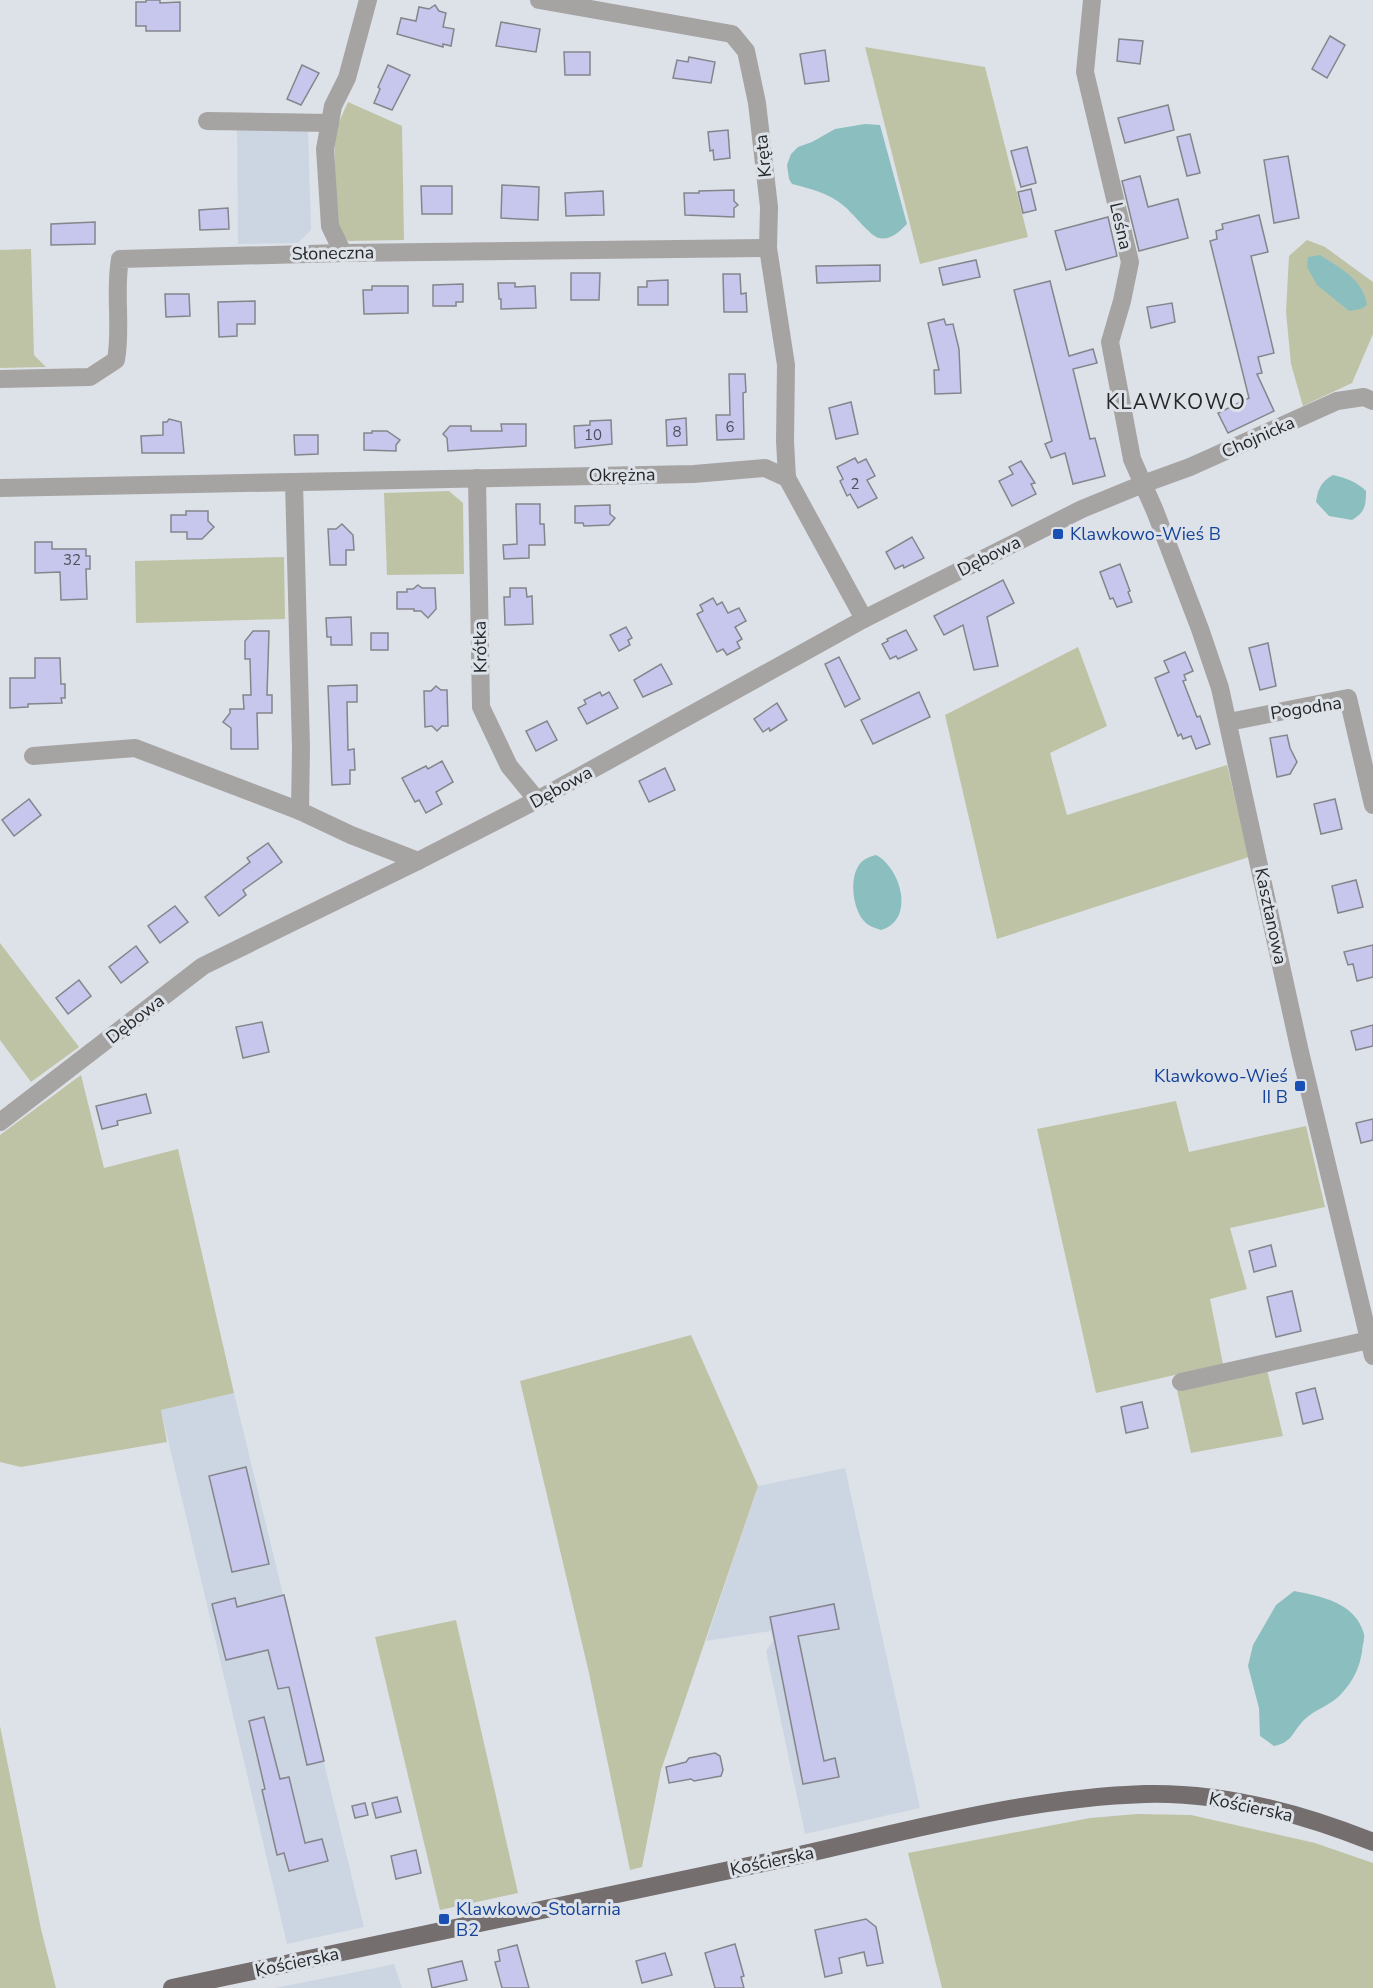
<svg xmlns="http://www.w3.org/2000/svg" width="1373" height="1988" font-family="'Nunito Sans',sans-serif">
  <rect width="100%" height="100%" fill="#dde2e8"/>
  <g fill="#ccd6e2">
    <path d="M308,128L311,230L298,243L238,244L237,129Z"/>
    <path d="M234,1393L364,1927L287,1944L161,1410Z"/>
    <path d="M845,1468L920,1808L805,1834L766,1651L773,1641L771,1631L706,1641L758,1486Z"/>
    <path d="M394,1964L402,1988H275L376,1968Z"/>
  </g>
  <g fill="#bfc3a5">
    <path d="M865,47L985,67L1028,237L920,264Z"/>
    <path d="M348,102L402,126L404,240L348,241L337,230L334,133Z"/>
    <path d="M1307,240L1325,247L1373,282V334L1352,383L1303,406L1291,364L1286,312L1289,256Z"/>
    <path d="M31,249L34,355L46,367L0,368V250Z"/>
    <path d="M449,491L463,503L464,574L387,575L384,493Z"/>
    <path d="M284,557L285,619L136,623L135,561Z"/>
    <path d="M1078,647L1107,726L1050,753L1067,815L1227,765L1249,857L997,939L945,715Z"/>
    <path d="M0,943L79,1047L31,1082L0,1040Z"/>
    <path d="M81,1075L104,1168L178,1149L234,1393L161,1410L167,1442L21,1467L0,1462V1135Z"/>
    <path d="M1176,1101L1189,1152L1306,1126L1325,1207L1230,1228L1247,1289L1210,1299L1223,1364L1096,1393L1037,1129Z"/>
    <path d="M691,1335L758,1486L661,1770L642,1867L630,1870L589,1673L520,1381Z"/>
    <path d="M1267,1370L1283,1436L1191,1453L1177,1390Z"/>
    <path d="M456,1620L518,1893L440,1910L375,1637Z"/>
    <path d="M0,1726L41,1929L56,1988H0Z"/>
    <path d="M1137,1814L1191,1815L1315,1843L1373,1863V1988H942L908,1853L1090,1818Z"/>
  </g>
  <g fill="#8bbfbf">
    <path d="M865,124L880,125L907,224C899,232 890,241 879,238C870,236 853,213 844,206C829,193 811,189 792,184L789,179L787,165L791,154L798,147L812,142L835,129Z"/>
    <path d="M1320,255C1340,268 1364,280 1367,305L1361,309L1349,311L1317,285L1307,267L1308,257Z"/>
    <path d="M1333,475C1346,478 1357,482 1366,491C1366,506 1365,512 1352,520L1329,516L1316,502C1318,488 1321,482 1333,475Z"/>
    <path d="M876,855C901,868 916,920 881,930C875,928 868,926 864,921C853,909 849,879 859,865C863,859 869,857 876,855Z"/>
    <path d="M1294,1591C1321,1596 1356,1603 1364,1634C1365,1639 1362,1647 1362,1652C1359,1669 1353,1681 1342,1693C1332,1705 1315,1709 1304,1720C1292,1732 1293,1742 1274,1746L1260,1736L1259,1708L1248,1666L1253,1645L1276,1605Z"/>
  </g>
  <g fill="#c7c6ed" stroke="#85858c" stroke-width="1.5">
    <path d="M146,0H160V3L180,2V31H146V26H136V2H146Z"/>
    <path d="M435,5L439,11L446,13L443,27L454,29L451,46L443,44V47L397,34L401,18L416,21L419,7L429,9Z"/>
    <path d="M501,22L540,29L536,52L496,46Z"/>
    <path d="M1330,36L1345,45L1327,78L1312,69Z"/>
    <path d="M1119,39L1143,41L1140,64L1117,61Z"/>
    <path d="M825,50L829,81L805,84L800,54Z"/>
    <path d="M564,52H590V75H565Z"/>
    <path d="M689,57L715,62L711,83L673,78L677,60L688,62Z"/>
    <path d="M302,65L319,73L301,105L287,99Z"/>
    <path d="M388,65L410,75L392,110L374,103L380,89L378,87Z"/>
    <path d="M1168,105L1174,130L1125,143L1118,118Z"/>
    <path d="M728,130L730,158L714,160L713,150L710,151L708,132Z"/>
    <path d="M1190,134L1200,173L1187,176L1177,137Z"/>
    <path d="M1027,147L1036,183L1021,187L1011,151Z"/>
    <path d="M1288,156L1299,218L1274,223L1264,160Z"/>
    <path d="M1140,176L1148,207L1178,199L1188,238L1139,251L1122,181Z"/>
    <path d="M502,185L539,187L538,220L501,218Z"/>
    <path d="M421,186H452V214H422Z"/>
    <path d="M1031,189L1036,210L1023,213L1018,192Z"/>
    <path d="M734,190V201L738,205L734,208V217L685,215L684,193H699V191Z"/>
    <path d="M603,191L604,215L566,216L565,193Z"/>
    <path d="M228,208L229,229L200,230L199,210Z"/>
    <path d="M1259,215L1268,252L1251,256L1274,353L1258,357L1262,373L1257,374L1274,411L1228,433L1218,413L1249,398L1210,241L1217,239L1216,231L1223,229L1222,224Z"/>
    <path d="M1108,217L1117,256L1066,270L1055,231Z"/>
    <path d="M95,222V244L51,245V224Z"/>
    <path d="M976,260L980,277L943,285L939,268Z"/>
    <path d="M880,265V281L817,283L816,266Z"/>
    <path d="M571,273H600L599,300H571Z"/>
    <path d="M723,274H740L741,294L746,293L747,312H724Z"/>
    <path d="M668,280V305H638V287H647V281Z"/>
    <path d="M1050,281L1069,356L1093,349L1097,363L1073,369L1090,439L1095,438L1105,476L1073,484L1065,453L1051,458L1045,444L1052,441L1014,290Z"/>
    <path d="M498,283H515V287L535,286L536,308L501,309V299H499Z"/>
    <path d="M463,284V302H456V306H433V285Z"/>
    <path d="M372,286H408V313L364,314L363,290H372Z"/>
    <path d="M165,294H189L190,316L166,317Z"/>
    <path d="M255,301V324H237V336L219,337L218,302Z"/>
    <path d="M1172,303L1175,322L1151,328L1147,307Z"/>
    <path d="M944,319L946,325L953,324L959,349L961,393L935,394L934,370H939L928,323Z"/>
    <path d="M729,374H745L746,392L743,393L744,439L717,440L716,415H730Z"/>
    <path d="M851,402L858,434L836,439L829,408Z"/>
    <path d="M686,418L687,445L667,446L666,420Z"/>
    <path d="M169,419L181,422L184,453H142L141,436L163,435V422H167Z"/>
    <path d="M611,420L612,444L575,448L574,426L590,425V421Z"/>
    <path d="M501,424H526V446L448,451L447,438L443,434L450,426H471V431H502Z"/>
    <path d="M372,431H387L400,440L396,445V451L364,450V433H372Z"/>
    <path d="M294,435H318V454L295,455Z"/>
    <path d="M855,458L858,463L866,459L875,476L867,480L877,498L858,508L850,494L847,496L840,481L843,479L837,467Z"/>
    <path d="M1021,461L1035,483L1031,484L1036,494L1012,506L999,481L1013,474L1009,467Z"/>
    <path d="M516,504H540V524H544L545,545H529V558L504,559L503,545L517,544Z"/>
    <path d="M610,505V514L615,518L609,525L584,526L583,523H575V506Z"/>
    <path d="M186,511H208V521L214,527L202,539H187V532H171V515H186Z"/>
    <path d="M342,524L353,535L354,550H346V565H330L328,529H336Z"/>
    <path d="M912,537L924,558L904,568L903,565L895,569L886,552Z"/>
    <path d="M35,542H52V549H86V556H90V569H86L87,599L61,600L60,572L35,573Z"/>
    <path d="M1120,564L1130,591L1128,592L1132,602L1117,607L1113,598L1110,599L1100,572Z"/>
    <path d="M1003,580L1014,603L987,617L998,666L974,670L963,625L944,635L934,616Z"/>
    <path d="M418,585L422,588H435L436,609L428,618L421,611H414V609H397V592H407V589H413Z"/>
    <path d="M510,588H526L527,597L532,596L533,624L505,625L504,597H510Z"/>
    <path d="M713,598L717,605L722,602L728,613L739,608L746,621L735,627L742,639L737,642L740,648L727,655L723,649L717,652L697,614L703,611L700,605Z"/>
    <path d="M351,617L352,645H331V637H327L326,618Z"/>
    <path d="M626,627L632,638L628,640L630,645L619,651L610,635Z"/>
    <path d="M906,630L917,650L898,659L896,656L890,659L882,644L888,641L887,639Z"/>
    <path d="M253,631H269L267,695H272V713H257L258,749H231V728L223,722L230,713V709H244L243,695H251L250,659H245V641Z"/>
    <rect x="371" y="633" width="17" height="17"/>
    <path d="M1268,643L1276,686L1260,690L1249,648Z"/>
    <path d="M1185,652L1193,671L1184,675L1186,680L1183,681L1197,717L1200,716L1210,744L1196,749L1191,736L1183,739L1181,734L1178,736L1155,678L1169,672L1164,661Z"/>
    <path d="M839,657L860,699L845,707L825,664Z"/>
    <path d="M35,658H60L61,684H65V698H61L62,703L28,704V707L10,708V678H35Z"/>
    <path d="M661,664L672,684L643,697L634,680Z"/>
    <path d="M357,685V702H347L348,750L354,749L355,770H350V784L332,785L328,686Z"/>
    <path d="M436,686L441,690H447L448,726H442L437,731L432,726L425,727L424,691H431Z"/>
    <path d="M600,692L602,696L609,692L618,708L587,724L578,708L586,704L584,700Z"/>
    <path d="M919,692L930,717L873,744L861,720Z"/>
    <path d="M777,703L787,720L770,731L769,728L763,732L754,719Z"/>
    <path d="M547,721L557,740L536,751L526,731Z"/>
    <path d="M1287,735L1290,748L1297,762L1290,774L1277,777L1270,738Z"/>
    <path d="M442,761L453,782L436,792L442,804L426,813L419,800L415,802L402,778L426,766L428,769Z"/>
    <path d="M665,768L675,790L649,802L639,781Z"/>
    <path d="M29,799L41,815L14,836L2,820Z"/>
    <path d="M1335,799L1342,829L1321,834L1314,804Z"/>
    <path d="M268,843L282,862L243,890L246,895L219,916L205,897L250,862L247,858Z"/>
    <path d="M1356,880L1363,907L1338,913L1332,886Z"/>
    <path d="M175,906L188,922L160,943L148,926Z"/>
    <path d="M1373,945V977L1357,981L1353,964L1348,965L1344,952Z"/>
    <path d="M136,946L148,962L121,983L109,967Z"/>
    <path d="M79,980L91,996L68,1014L56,998Z"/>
    <path d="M262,1022L269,1052L243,1058L236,1027Z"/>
    <path d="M1373,1025V1046L1356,1050L1351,1031Z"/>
    <path d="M146,1094L151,1113L117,1121L118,1125L102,1129L96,1106Z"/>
    <path d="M1373,1119V1140L1361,1143L1356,1123Z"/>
    <path d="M1271,1245L1276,1266L1254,1272L1249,1251Z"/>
    <path d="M1292,1291L1301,1331L1276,1337L1267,1297Z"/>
    <path d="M1315,1388L1323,1419L1303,1424L1296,1393Z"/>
    <path d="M1142,1402L1148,1428L1126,1433L1121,1407Z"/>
    <path d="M246,1467L269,1564L232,1572L209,1476Z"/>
    <path d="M284,1595L324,1761L307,1765L289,1687L278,1689L268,1650L226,1660L212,1604L235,1598L237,1607Z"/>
    <path d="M834,1604L839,1629L798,1636L824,1761L835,1758L839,1777L803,1784L770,1617Z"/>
    <path d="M264,1717L280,1779L289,1777L305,1843L322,1839L328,1861L289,1871L284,1853L277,1855L262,1790L265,1789L249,1721Z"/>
    <path d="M715,1753L720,1756L723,1770L721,1776L694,1781L691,1779L669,1783L666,1767L686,1762L689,1758Z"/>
    <path d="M397,1797L401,1812L376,1818L372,1803Z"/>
    <path d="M365,1803L368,1815L355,1818L352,1806Z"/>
    <path d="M416,1850L421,1873L396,1879L391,1856Z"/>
    <path d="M866,1919L876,1927L883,1963L867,1966L864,1952L839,1958L842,1973L825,1977L815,1930Z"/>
    <path d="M735,1944L744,1976L741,1977L744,1988H715L705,1953Z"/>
    <path d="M517,1945L529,1988H502L495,1962L500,1961L498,1950Z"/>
    <path d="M665,1953L672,1975L642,1983L636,1961Z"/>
    <path d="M462,1961L467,1980L432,1988L428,1969Z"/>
  </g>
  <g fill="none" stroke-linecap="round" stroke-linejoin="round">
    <g stroke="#a6a3a3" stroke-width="18">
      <path d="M539,0L732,34L746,51L757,103L769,207L768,248L786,365L785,441L787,478"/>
      <path d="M1092,0L1085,72L1130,262L1122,301L1110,342L1132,459L1155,511L1200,629L1220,688L1300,1052L1373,1356"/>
      <path d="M207,121L330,123"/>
      <path d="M343,253L330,226L325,149L333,106L347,78L368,0"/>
      <path d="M0,379L90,377L116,360C122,326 114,293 120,259L343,253L768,248"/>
      <path d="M477,478L481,707L509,766L537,800"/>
      <path d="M294,482L301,748L300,811L351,835L418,861"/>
      <path d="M0,488L694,474L765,468L787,478L864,619"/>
      <path d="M1229,722L1348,698L1373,805"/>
      <path d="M33,756L135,748L300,811"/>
      <path d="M0,1122L203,966L418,861L537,800L864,619L1082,509L1143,484L1190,467L1337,401L1364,397L1373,401"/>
      <path d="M1181,1382L1369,1340"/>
    </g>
    <path stroke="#756e6f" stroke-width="18" d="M172,1988C375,1945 578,1902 782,1859C901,1833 1022,1798 1145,1794C1224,1792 1301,1813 1373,1842"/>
  </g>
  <g fill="#1a4fb4" stroke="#dde2e8" stroke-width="2">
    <rect x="1052" y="528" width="12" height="12" rx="3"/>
    <rect x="1294" y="1080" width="12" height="12" rx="3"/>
    <rect x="438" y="1913" width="12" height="12" rx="3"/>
  </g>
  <g text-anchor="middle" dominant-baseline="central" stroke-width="6" stroke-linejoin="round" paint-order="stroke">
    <g font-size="15" fill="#4e505b">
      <text x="730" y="427">6</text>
      <text x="677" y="432">8</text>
      <text x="593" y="435">10</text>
      <text x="855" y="484">2</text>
      <text x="72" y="560">32</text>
    </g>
    <g font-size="18" fill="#26282a" stroke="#dde2e8">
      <text transform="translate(763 156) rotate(-96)">Kręta</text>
      <text transform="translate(1121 226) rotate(77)">Leśna</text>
      <text transform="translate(333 253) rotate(-1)">Słoneczna</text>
      <text transform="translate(1258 437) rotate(-24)">Chojnicka</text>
      <text transform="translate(622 475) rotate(-1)">Okrężna</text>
      <text transform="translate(989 556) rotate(-27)">Dębowa</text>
      <text transform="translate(480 647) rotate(-91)">Krótka</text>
      <text transform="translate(1306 708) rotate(-9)">Pogodna</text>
      <text transform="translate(561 787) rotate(-29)">Dębowa</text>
      <text transform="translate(1271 916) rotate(78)">Kasztanowa</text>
      <text transform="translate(135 1019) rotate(-38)">Dębowa</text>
      <text transform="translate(1251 1807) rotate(12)">Kościerska</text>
      <text transform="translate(772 1861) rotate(-12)">Kościerska</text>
      <text transform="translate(297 1962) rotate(-12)">Kościerska</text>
    </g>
    <g font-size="18" fill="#164399" stroke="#dde2e8" text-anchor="start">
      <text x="1070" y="534">Klawkowo-Wieś B</text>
      <text x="1288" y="1076" text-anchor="end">Klawkowo-Wieś<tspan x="1288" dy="21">II B</tspan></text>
      <text x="456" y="1909">Klawkowo-Stolarnia<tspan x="456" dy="21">B2</tspan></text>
    </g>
    <g font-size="21" letter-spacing="1.5" fill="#26282a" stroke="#dde2e8">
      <text x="1176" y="402">KLAWKOWO</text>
    </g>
  </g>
</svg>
